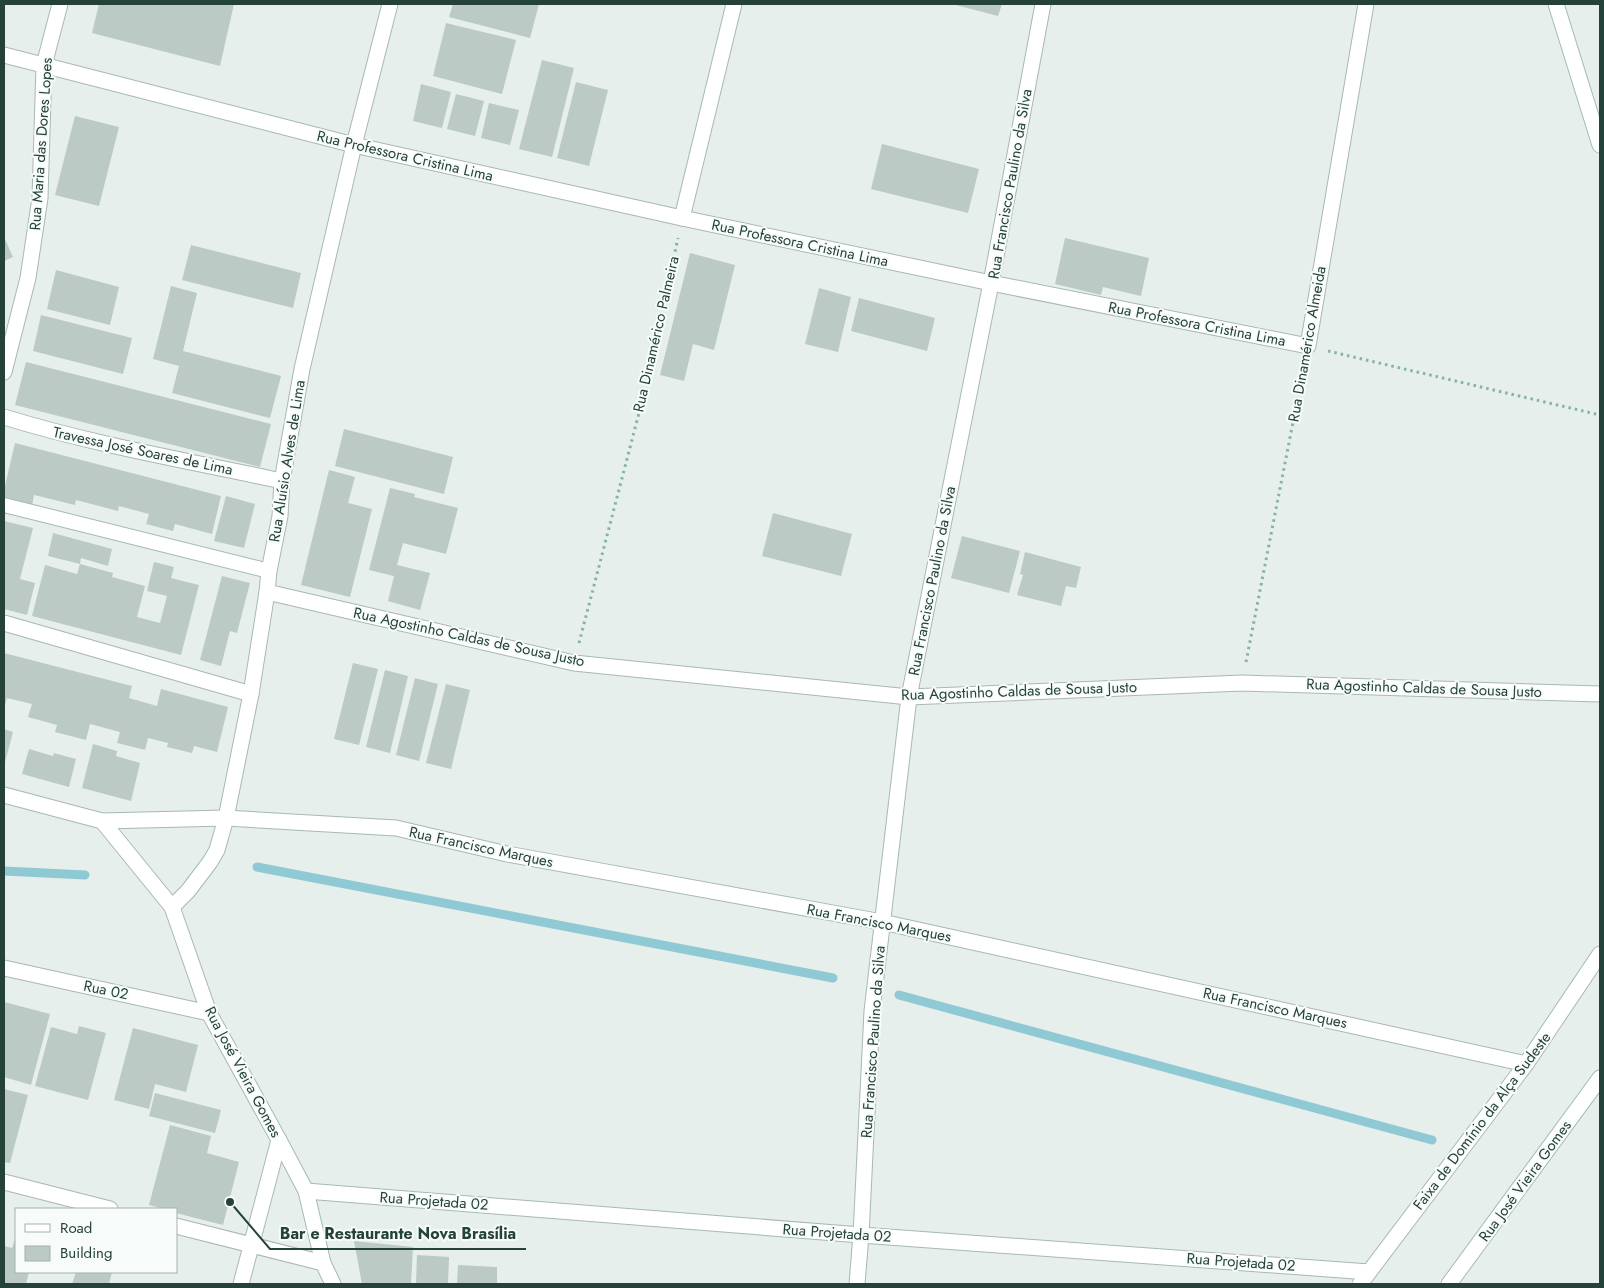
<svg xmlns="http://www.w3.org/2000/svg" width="1604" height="1288" font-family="Jost,sans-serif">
  <rect width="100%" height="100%" fill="#e6efeb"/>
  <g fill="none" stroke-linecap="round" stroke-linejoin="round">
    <g stroke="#8ec9d4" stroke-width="9">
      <path d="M257,867L833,978"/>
      <path d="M4,871L85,875"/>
      <path d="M899,995L1432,1140"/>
    </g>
  </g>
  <g fill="#bbcac4">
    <path d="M99,4H234L220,66L92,33Z"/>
    <path d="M453,4H539L530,38L449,17Z"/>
    <path d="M952,4H1002L998,16Z"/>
    <path d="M446,23L516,40L502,94L433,76Z"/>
    <path d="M542,60L574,68L552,157L519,149Z"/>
    <path d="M576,82L608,90L589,166L557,158Z"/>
    <path d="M421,84L451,92L442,128L413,121Z"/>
    <path d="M456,94L484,101L475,136L447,129Z"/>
    <path d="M489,103L519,110L510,145L481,138Z"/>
    <path d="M75,116L119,127L99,206L55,195Z"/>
    <path d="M882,144L979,169L968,213L871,189Z"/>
    <path d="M4,237L13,257L4,261Z"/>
    <path d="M1065,238L1149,258L1141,296L1103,287L1101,295L1055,284Z"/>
    <path d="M191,245L301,273L293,308L182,280Z"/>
    <path d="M690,253L735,265L714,350L693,344L684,381L660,375Z"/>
    <path d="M56,270L119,287L110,325L47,309Z"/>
    <path d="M171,286L197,293L183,351L281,376L270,418L172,393L179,366L153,359Z"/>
    <path d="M819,288L851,297L838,352L805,344Z"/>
    <path d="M859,298L935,318L927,351L851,331Z"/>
    <path d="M41,315L132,338L123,374L33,351Z"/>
    <path d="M26,362L271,424L260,467L15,405Z"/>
    <path d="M344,429L453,457L444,494L335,466Z"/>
    <path d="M15,443L221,496L212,534L175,524L173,531L146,524L149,514L119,506L118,511L76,500L75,505L34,495L31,511L4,503V490Z"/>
    <path d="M329,470L355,477L348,503L372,509L350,597L301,585Z"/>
    <path d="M390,488L415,494L414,497L458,508L446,554L403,543L397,565L430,573L420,610L388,601L394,576L369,570Z"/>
    <path d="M226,496L255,504L244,548L214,541Z"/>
    <path d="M773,513L852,534L841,576L762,556Z"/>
    <path d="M4,521L33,528L20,579L35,583L27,615L4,609Z"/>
    <path d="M53,533L112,549L108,566L81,558L80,564L48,556Z"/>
    <path d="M962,536L1020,551L1009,593L951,578Z"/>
    <path d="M1025,552L1081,567L1076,588L1066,586L1061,606L1017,595L1023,575L1020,574Z"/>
    <path d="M154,562L174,567L171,578L199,585L181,655L32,616L45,565L77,574L80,564L113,573L112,577L145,586L137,617L160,623L167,596L147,591Z"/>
    <path d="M222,576L250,583L237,633L230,631L221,666L200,660Z"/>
    <path d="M4,653L132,686L129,698L157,706L161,689L228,707L217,752L194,746L192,753L167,747L168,743L148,738L145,750L117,743L120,732L90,724L86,740L55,732L57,725L28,717L32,704L7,698L4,708Z"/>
    <path d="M353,663L378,669L359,745L334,739Z"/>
    <path d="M385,670L408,676L390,753L366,747Z"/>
    <path d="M415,678L438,684L419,761L396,755Z"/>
    <path d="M446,684L470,690L451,769L426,763Z"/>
    <path d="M4,729L13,732L4,766Z"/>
    <path d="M93,744L117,751L116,756L140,763L131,801L82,788Z"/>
    <path d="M29,749L53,756L54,753L76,759L69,787L22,774Z"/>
    <path d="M4,1002L50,1014L31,1085L4,1077Z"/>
    <path d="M79,1026L106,1033L88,1100L35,1086L51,1027L77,1034Z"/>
    <path d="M133,1028L198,1045L186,1092L155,1084L149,1109L114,1100Z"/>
    <path d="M4,1089L28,1095L10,1163L4,1162Z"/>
    <path d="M155,1093L221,1110L215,1133L149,1116Z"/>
    <path d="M170,1125L211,1136L207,1153L239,1162L223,1225L176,1213V1209H164L149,1205Z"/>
    <path d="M16,1236V1272H29L26,1284H4V1246L12,1248Z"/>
    <path d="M354,1241L413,1247L411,1284H362Z"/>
    <path d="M417,1255L449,1257L448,1284H416Z"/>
    <path d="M458,1265L497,1267V1284H457Z"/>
    <path d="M76,1272H112L109,1284H72Z"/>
  </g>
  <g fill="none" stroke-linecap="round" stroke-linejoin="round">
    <g stroke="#a8b8b2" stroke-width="16">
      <path id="lane" d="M4,505L269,571"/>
    </g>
    <g stroke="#a8b8b2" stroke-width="17">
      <g id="street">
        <path d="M4,55L354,145L682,218L991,283L1308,346L1366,4"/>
        <path d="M682,218L734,4"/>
        <path d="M4,372L28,278L40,198L44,65L60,4"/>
        <path d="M4,417C95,445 189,461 282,481"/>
        <path d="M267,592L574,663L909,697L1242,683L1600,694"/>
        <path d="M4,623L251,694"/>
        <path d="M4,795L102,821L226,818L396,828L507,854L882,922L1526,1064"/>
        <path d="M102,821L172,907L209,1013L279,1140L306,1191L323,1263L333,1284"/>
        <path d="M172,907L188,891L210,862L217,850L226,818L251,694L267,592L269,571L280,516L282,481L302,369L354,145L390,4"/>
        <path d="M4,968L209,1013"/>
        <path d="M4,1182L110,1209"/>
        <path d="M306,1191L861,1235L1369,1272"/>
        <path d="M176,1226L323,1263"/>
        <path d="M241,1284L279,1140"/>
        <path d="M857,1284L861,1235L872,1011L909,697L991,283L1043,4"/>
        <path d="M1360,1284L1526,1064L1600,954"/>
      </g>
    </g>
    <g stroke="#a4bbb3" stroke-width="17">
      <g id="secondary">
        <path d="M1556,4L1600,145"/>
        <path d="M1449,1284L1600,1078"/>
      </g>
    </g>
    <g stroke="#86b3a5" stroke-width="3" stroke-dasharray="2.5 4" stroke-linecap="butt">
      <path d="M1328,351L1600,415"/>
      <path d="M579,643L645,390L678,238"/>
      <path d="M1246,662L1304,366"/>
    </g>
    <use href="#lane" stroke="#fff" stroke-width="14"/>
    <use href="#street" stroke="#fff" stroke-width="15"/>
    <use href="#secondary" stroke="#fff" stroke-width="15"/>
  </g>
  <g text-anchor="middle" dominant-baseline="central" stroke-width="4" stroke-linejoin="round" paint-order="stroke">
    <g font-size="15" fill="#24423a" stroke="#f7fbf9">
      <text transform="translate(41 144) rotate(-86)">Rua Maria das Dores Lopes</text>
      <text transform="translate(405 156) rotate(13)">Rua Professora Cristina Lima</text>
      <text transform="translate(1010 184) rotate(-80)">Rua Francisco Paulino da Silva</text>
      <text transform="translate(800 243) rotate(12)">Rua Professora Cristina Lima</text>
      <text transform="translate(1197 324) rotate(11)">Rua Professora Cristina Lima</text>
      <text transform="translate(656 334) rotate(-77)">Rua Dinamérico Palmeira</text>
      <text transform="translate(1307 344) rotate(-80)">Rua Dinamérico Almeida</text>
      <text transform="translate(143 451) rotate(12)">Travessa José Soares de Lima</text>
      <text transform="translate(287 461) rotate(-81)">Rua Aluísio Alves de Lima</text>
      <text transform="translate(932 581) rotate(-79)">Rua Francisco Paulino da Silva</text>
      <text transform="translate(469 637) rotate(12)">Rua Agostinho Caldas de Sousa Justo</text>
      <text transform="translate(1424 688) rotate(2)">Rua Agostinho Caldas de Sousa Justo</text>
      <text transform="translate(1019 691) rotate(-2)">Rua Agostinho Caldas de Sousa Justo</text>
      <text transform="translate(481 847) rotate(12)">Rua Francisco Marques</text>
      <text transform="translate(879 923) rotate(11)">Rua Francisco Marques</text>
      <text transform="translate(106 990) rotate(12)">Rua 02</text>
      <text transform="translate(1275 1008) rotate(12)">Rua Francisco Marques</text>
      <text transform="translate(873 1042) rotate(-86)">Rua Francisco Paulino da Silva</text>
      <text transform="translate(243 1072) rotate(62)">Rua José Vieira Gomes</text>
      <text transform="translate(1482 1121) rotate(-53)">Faixa de Domínio da Alça Sudeste</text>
      <text transform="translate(1525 1181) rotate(-54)">Rua José Vieira Gomes</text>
      <text transform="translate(434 1201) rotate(4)">Rua Projetada 02</text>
      <text transform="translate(837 1233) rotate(4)">Rua Projetada 02</text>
      <text transform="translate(1241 1262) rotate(4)">Rua Projetada 02</text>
    </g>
  </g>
  <path fill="none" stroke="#24423a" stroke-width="2" d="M230 1202L270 1249H526"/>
  <circle fill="#24423a" stroke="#f7fbf9" stroke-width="2" cx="230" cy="1202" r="5"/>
  <g font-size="16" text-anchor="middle" font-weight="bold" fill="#24423a" stroke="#f7fbf9" stroke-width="4" stroke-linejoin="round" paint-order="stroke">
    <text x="398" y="1239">Bar e Restaurante Nova Brasília</text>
  </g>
  <rect width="1604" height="1288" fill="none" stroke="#24423a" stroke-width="10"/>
  <rect x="15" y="1208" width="162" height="65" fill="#f7fbf9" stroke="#a3b1ad"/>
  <rect x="25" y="1224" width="25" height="8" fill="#ffffff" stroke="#a3b1ad"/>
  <text x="60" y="1233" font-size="15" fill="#24423a">Road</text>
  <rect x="25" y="1246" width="25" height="15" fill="#bbcac4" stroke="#a3b1ad"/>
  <text x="60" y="1258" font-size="15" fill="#24423a">Building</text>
</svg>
